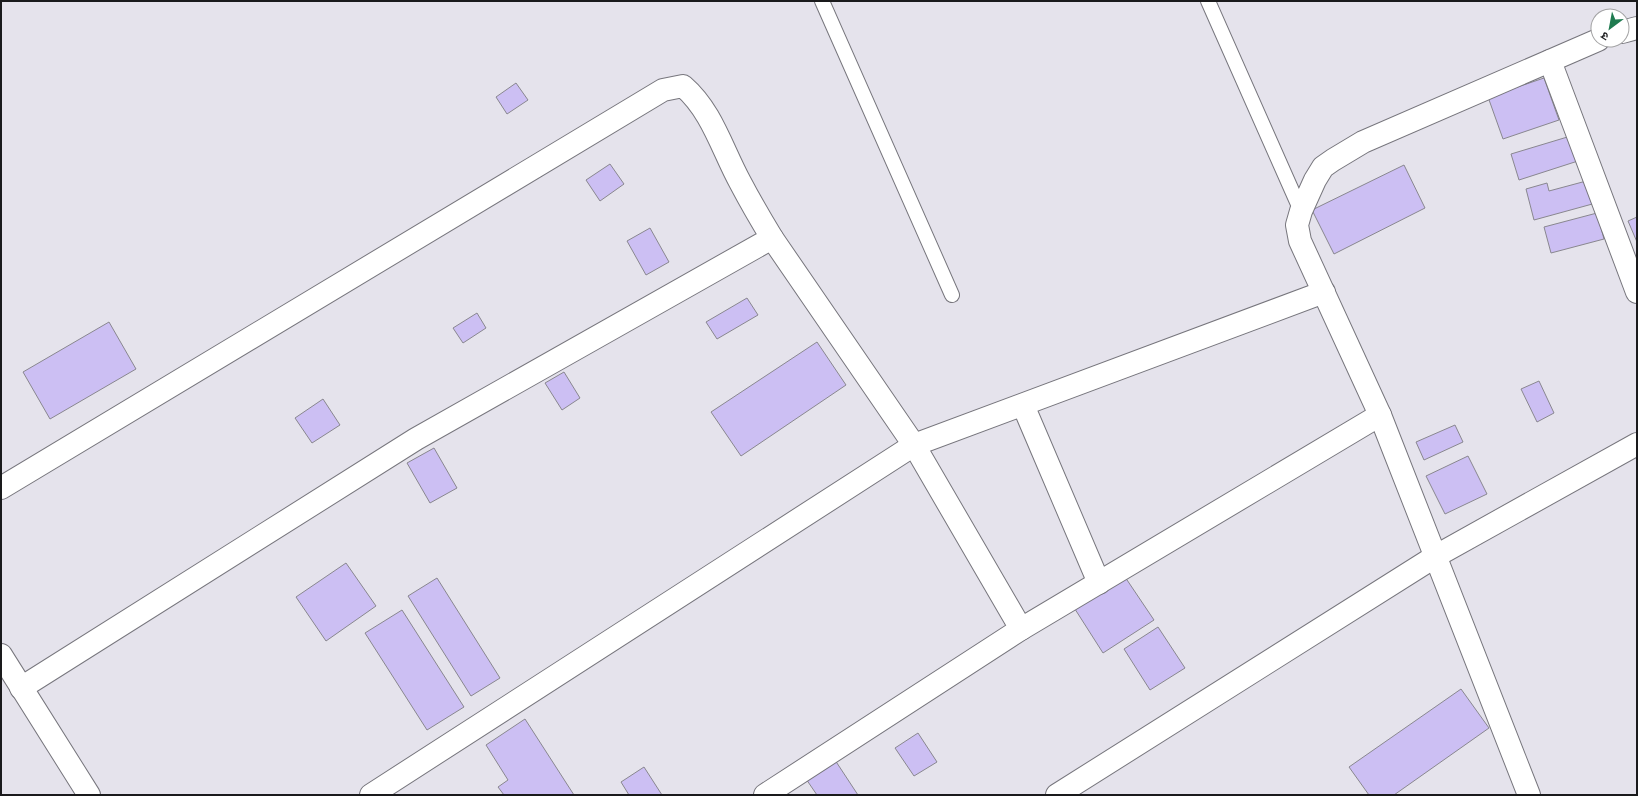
<svg xmlns="http://www.w3.org/2000/svg" width="1638" height="796" font-family="'Titillium Web','Noto Sans Devanagari',sans-serif">
  <rect width="100%" height="100%" fill="#e5e3ec"/>
  <g fill="#ccbff3" stroke="#89878f">
    <path d="M1544,78L1559,120L1503,139L1488,97Z"/>
    <path d="M516,83L528,100L507,114L496,97Z"/>
    <path d="M1574,135L1581,160L1519,180L1511,154Z"/>
    <path d="M610,164L624,184L600,201L586,180Z"/>
    <path d="M1404,165L1425,208L1334,254L1312,210Z"/>
    <path d="M1590,180L1596,203L1534,220L1526,189L1547,183L1549,191Z"/>
    <path d="M1597,213L1604,239L1551,253L1544,227Z"/>
    <path d="M1637,217V242L1628,221Z"/>
    <path d="M650,228L669,262L646,275L627,241Z"/>
    <path d="M747,298L758,315L717,339L706,322Z"/>
    <path d="M477,313L486,328L463,343L453,328Z"/>
    <path d="M109,322L136,369L50,419L23,372Z"/>
    <path d="M817,342L846,385L741,456L711,412Z"/>
    <path d="M564,372L580,398L562,410L545,383Z"/>
    <path d="M1539,381L1554,413L1537,422L1521,389Z"/>
    <path d="M323,399L340,425L312,443L295,418Z"/>
    <path d="M1455,425L1463,442L1424,460L1416,442Z"/>
    <path d="M434,448L457,488L430,503L407,463Z"/>
    <path d="M1468,456L1487,494L1445,514L1426,476Z"/>
    <path d="M346,563L376,606L326,641L296,597Z"/>
    <path d="M1123,574L1154,620L1103,653L1073,606Z"/>
    <path d="M437,578L500,678L471,696L408,596Z"/>
    <path d="M402,610L464,707L427,730L365,633Z"/>
    <path d="M1158,627L1185,668L1150,690L1124,649Z"/>
    <path d="M1461,689L1489,728L1394,795H1369L1349,767Z"/>
    <path d="M525,719L574,795H504L498,787L508,780L486,745Z"/>
    <path d="M918,733L937,762L914,776L895,748Z"/>
    <path d="M833,757L858,795H817L804,776Z"/>
    <path d="M644,767L662,795H629L621,782Z"/>
  </g>
  <g fill="none" stroke-linecap="round" stroke-linejoin="round">
    <g stroke="#77767d" stroke-width="16">
      <g id="service">
        <path d="M822,1L952,295"/>
        <path d="M1208,1L1301,211"/>
      </g>
    </g>
    <g stroke="#77767d" stroke-width="24">
      <g id="minor">
        <path d="M1622,32L1637,28"/>
        <path d="M1550,61L1637,292"/>
        <path d="M772,238L914,445L1021,629"/>
        <path d="M1023,405L1099,583"/>
        <path d="M1,488L663,90L683,86C712,111 722,149 740,182C750,201 761,220 772,238L416,439L21,688"/>
        <path d="M1,655L89,795"/>
        <path d="M371,795L914,445L1324,292"/>
        <path d="M765,795L1021,629L1380,415"/>
        <path d="M1057,795L1436,556L1637,444"/>
        <path d="M1529,795L1380,415L1300,241L1297,225L1301,211L1315,180L1323,167L1333,160L1363,142L1598,40"/>
      </g>
    </g>
    <use href="#service" stroke="#fff" stroke-width="14"/>
    <use href="#minor" stroke="#fff" stroke-width="22"/>
  </g>
  <rect width="1638" height="796" fill="none" stroke="#1a1a1c" stroke-width="4"/>
  <g transform="translate(1610 28) rotate(212)"><circle r="19" fill="#ffffff" stroke="#a3a3a4"/>
  <path d="M0-3L7 15L0 10L-7 15Z" fill="#1f7b50"/>
  <text y="-6" font-size="11" font-weight="bold" text-anchor="middle" fill="#1a1a1c">उ</text>
  </g>
</svg>
